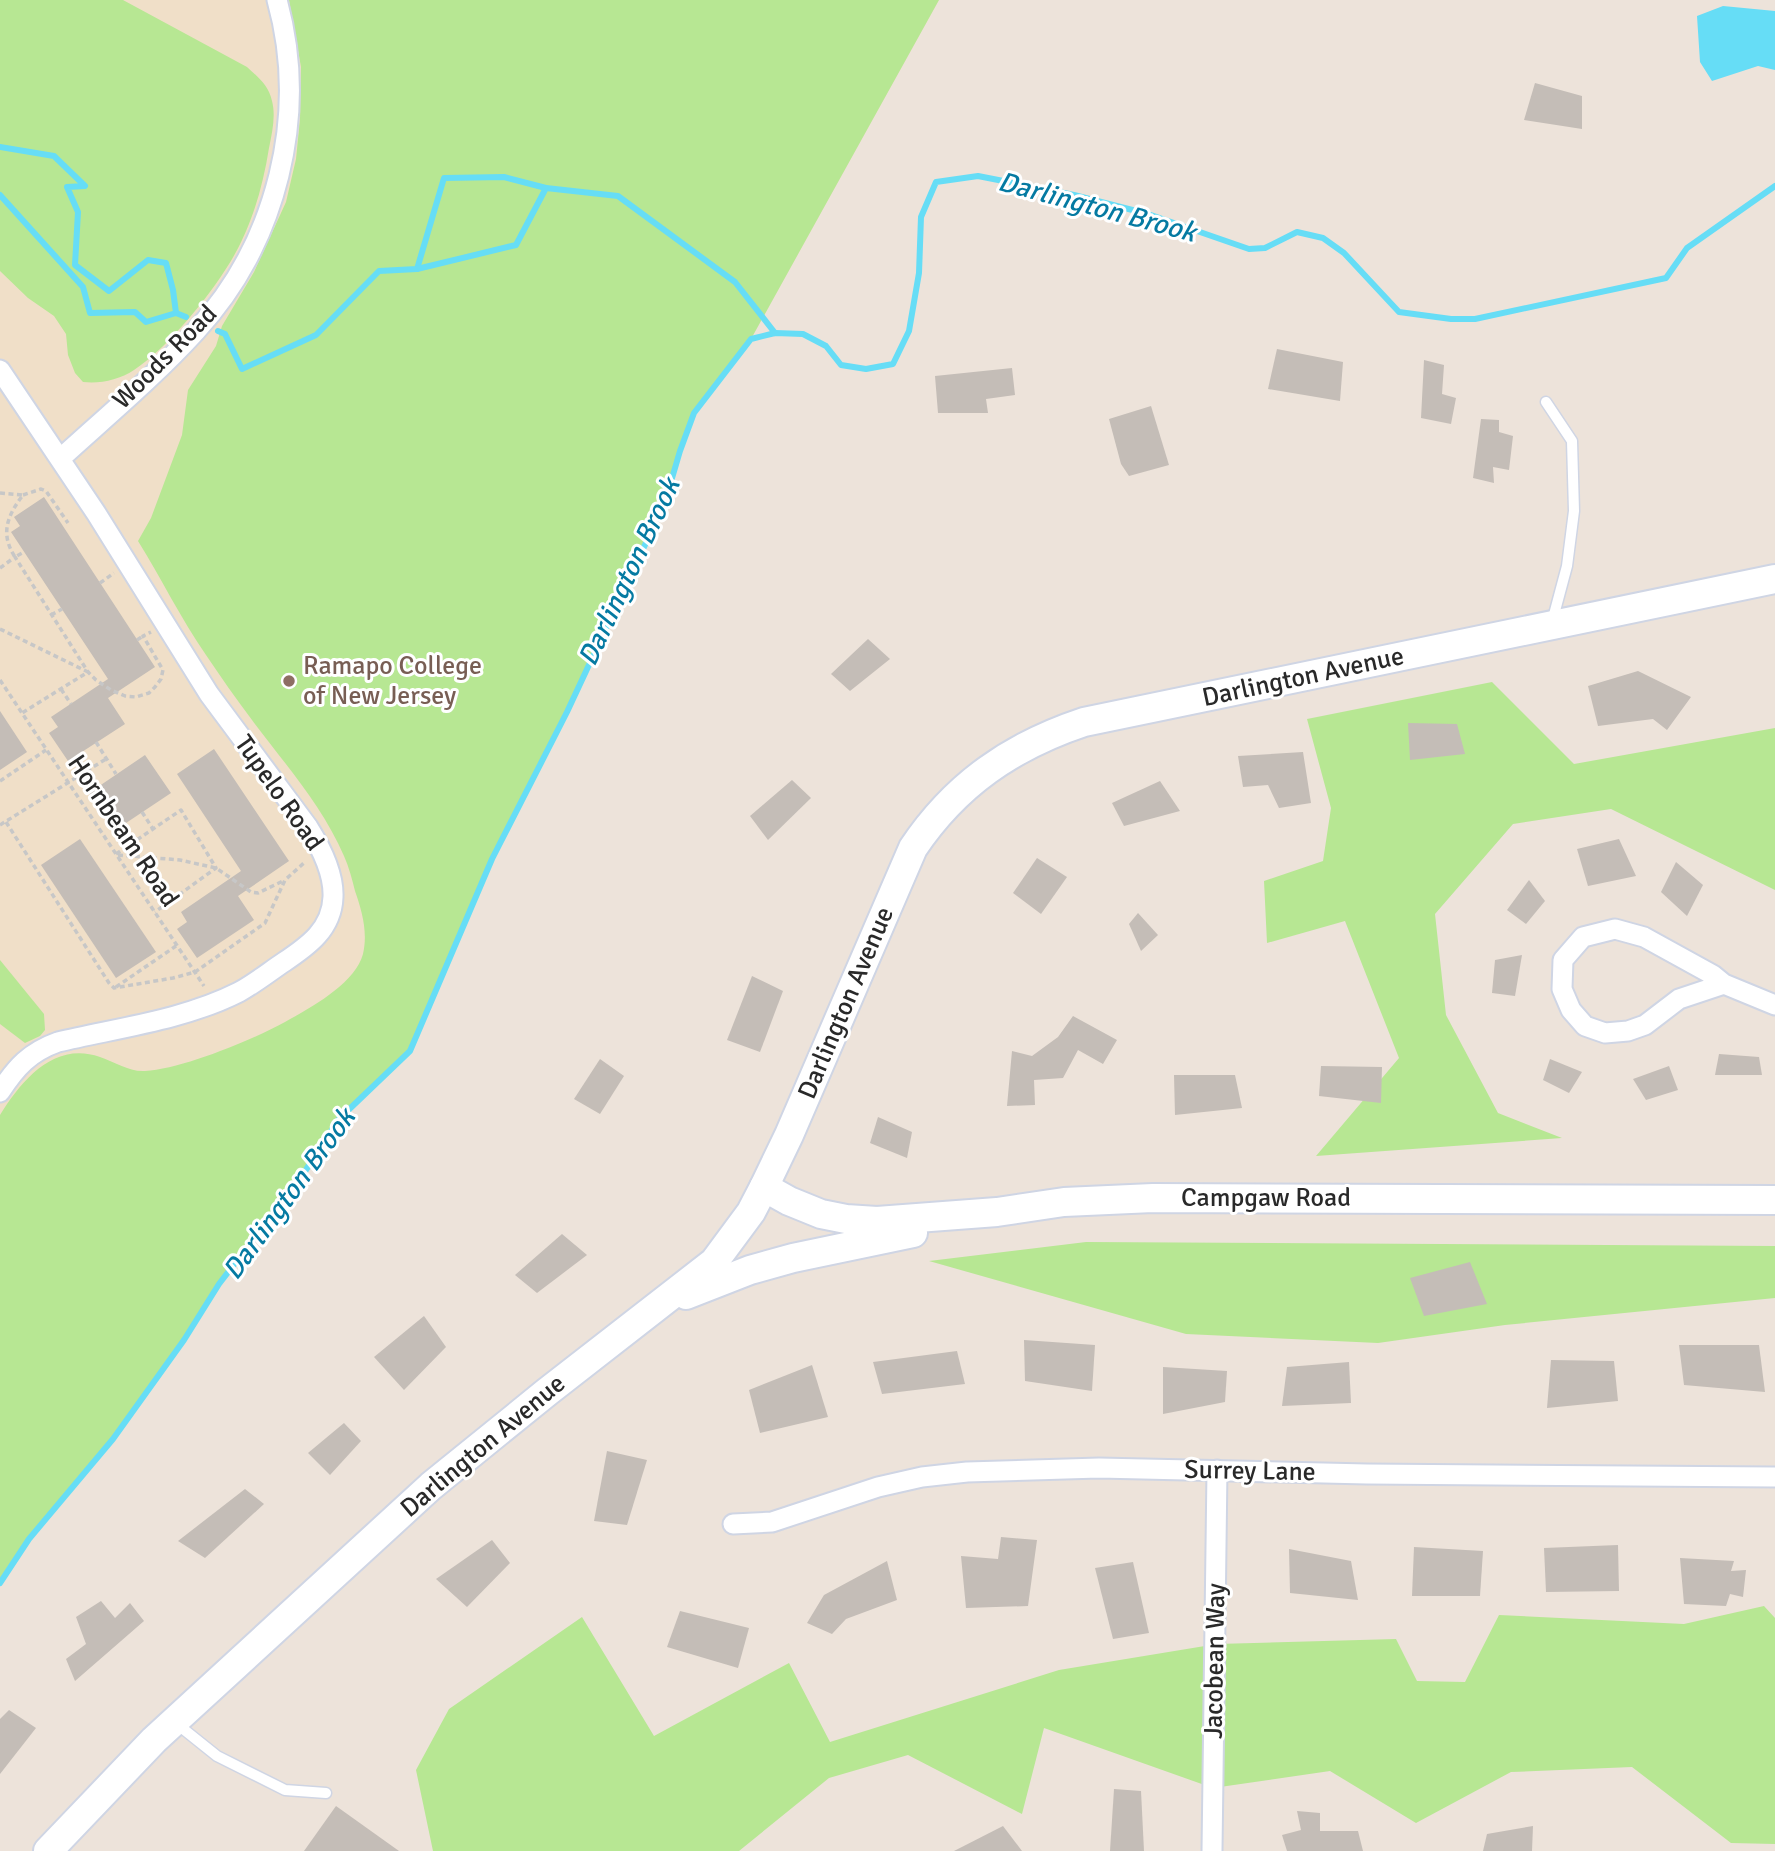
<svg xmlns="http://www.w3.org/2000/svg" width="1775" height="1851" font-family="Signika,sans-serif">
  <rect width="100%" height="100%" fill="#ede3da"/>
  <path fill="#f0dfc8" d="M0,0H939L751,339L694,413L665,502L492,859L410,1051L339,1119L113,1439L29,1539L0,1583Z"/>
  <g fill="#b7e793">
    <path d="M0,0H123L247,67C258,77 269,86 272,101C276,116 272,133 269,148C264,179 256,211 242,240C224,280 171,346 134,370C119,380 100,384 83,382L75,373L68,355L66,334L54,316L28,298L0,271Z"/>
    <path d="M289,0H939L751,339L694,413L680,451L665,502L567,712L492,859L410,1051L339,1119L302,1176L219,1283L184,1340L113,1439L29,1539L0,1583V1115C22,1080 54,1041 100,1057C115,1062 129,1072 145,1071C182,1069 252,1040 285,1022C310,1008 355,984 363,954C368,932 362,911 355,891C352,879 349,867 344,856C322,805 284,763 252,720C236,699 221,677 206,655C181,619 161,578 138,541L151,518L182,435L188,390L216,346L222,326L254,272L286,202L296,159L300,119L301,67Z"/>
    <path d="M1492,682L1574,764L1775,728V890L1611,809L1513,824L1435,914L1446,1015L1498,1113L1562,1138L1316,1156L1399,1058L1345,921L1267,943L1264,881L1323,861L1331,808L1307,719Z"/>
    <path d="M0,960L44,1014L45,1030L40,1036L25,1043L0,1024Z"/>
    <path d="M1086,1242L1775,1246V1298L1505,1325L1378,1343L1186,1334L929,1261Z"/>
    <path d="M1764,1606L1775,1618V1844L1731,1843L1632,1767L1511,1772L1416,1823L1330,1771L1213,1788L1044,1728L1022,1814L908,1755L829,1778L739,1851H433L416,1770L449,1709L582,1617L654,1736L789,1663L830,1742L1059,1670L1217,1644L1396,1639L1417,1681L1465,1682L1499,1615L1684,1624Z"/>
  </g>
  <path fill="#66ddf6" d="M1723,6L1775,11V70L1758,66L1712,81L1700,62L1697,16Z"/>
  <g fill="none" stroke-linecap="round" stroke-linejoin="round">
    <g stroke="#66ddf6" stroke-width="6">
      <path d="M0,147L54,156L85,186L67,187L78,212L75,265L109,291L148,260L166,263L173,290L176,313"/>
      <path d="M0,195L83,287L90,313L135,312L146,322L176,313L186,317"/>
      <path d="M417,269L444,178L504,177L546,188"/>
      <path d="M218,331L225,334L242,369L316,335L379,271L417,269L516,245L546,188L618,196L735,282L775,333"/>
      <path d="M0,1583L29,1539L113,1439L184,1340L219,1284L302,1176L339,1119L410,1051L492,859L567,712L665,502L680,451L694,413L751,339L775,333L803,334L826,346L841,365L866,369L893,364L909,331L919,273L921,217L936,182L978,176L1074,195L1148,214L1249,249L1265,248L1297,232L1323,238L1344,253L1399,312L1451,319H1475L1666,278L1687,248L1775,186"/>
    </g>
  </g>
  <g fill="#c4bdb7">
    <path d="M1535,83L1582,96V129L1524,120Z"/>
    <path d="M1277,349L1343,362L1340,401L1268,389Z"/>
    <path d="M1424,360L1444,365L1442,394L1456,398L1451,424L1421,418Z"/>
    <path d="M1012,368L1015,395L986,399L988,413H938L935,376Z"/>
    <path d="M1151,406L1169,465L1129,476L1121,464L1109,419Z"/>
    <path d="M1481,419L1499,420V432L1513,436L1509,470L1493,467L1494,483L1473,478Z"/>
    <path d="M44,497L155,667L108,698L125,724L68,761L49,733L58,727L51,717L108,679L11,532L20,526L14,517Z"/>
    <path d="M868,639L890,659L850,691L831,674Z"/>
    <path d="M1638,671L1691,697L1667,730L1653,719L1598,726L1588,686Z"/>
    <path d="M0,711L27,752L0,770Z"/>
    <path d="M1408,723L1457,724L1465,754L1410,760Z"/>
    <path d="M214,749L289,861L238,896L254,920L197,958L177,929L187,922L181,912L241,871L177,774Z"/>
    <path d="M1303,752L1311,803L1279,808L1268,785L1243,787L1238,756Z"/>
    <path d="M145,755L171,793L123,825L116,815L107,821L89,793Z"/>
    <path d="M792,780L811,798L768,840L750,816Z"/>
    <path d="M1160,781L1180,811L1124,826L1112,803Z"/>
    <path d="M80,839L156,952L116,978L41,865Z"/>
    <path d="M1619,839L1636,876L1588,886L1577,849Z"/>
    <path d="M1037,858L1067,877L1041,914L1013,893Z"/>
    <path d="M1676,862L1703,885L1687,916L1661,892Z"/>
    <path d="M1529,880L1545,901L1526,924L1507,910Z"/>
    <path d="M1138,913L1158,935L1141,951L1129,924Z"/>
    <path d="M1522,955L1515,996L1492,993L1495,960Z"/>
    <path d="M752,976L783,991L760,1052L727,1040Z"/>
    <path d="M1073,1016L1117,1040L1103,1064L1078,1050L1063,1078L1034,1080L1035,1105L1007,1106L1012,1051L1032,1056L1058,1037Z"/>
    <path d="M1719,1054L1759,1057L1762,1075H1715Z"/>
    <path d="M600,1059L624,1076L600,1114L574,1099Z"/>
    <path d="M1550,1059L1582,1072L1569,1093L1543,1080Z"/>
    <path d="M1321,1066L1382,1067L1381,1103L1319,1096Z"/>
    <path d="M1669,1066L1678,1090L1646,1100L1633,1079Z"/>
    <path d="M1174,1075H1235L1242,1108L1175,1115Z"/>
    <path d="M878,1117L912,1132L907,1158L870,1143Z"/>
    <path d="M562,1234L587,1255L537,1293L515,1275Z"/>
    <path d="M1470,1262L1487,1304L1424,1316L1410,1278Z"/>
    <path d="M424,1316L446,1347L404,1390L374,1357Z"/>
    <path d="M1024,1340L1095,1345L1092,1391L1025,1381Z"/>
    <path d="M1679,1345H1759L1765,1392L1684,1385Z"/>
    <path d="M957,1351L965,1384L882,1394L873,1362Z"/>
    <path d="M1551,1360L1614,1361L1618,1401L1547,1408Z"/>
    <path d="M1349,1362L1351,1403L1282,1406L1287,1367Z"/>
    <path d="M812,1365L828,1417L760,1433L749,1390Z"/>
    <path d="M1163,1367L1227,1371L1225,1402L1163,1414Z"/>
    <path d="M344,1423L361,1441L330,1475L308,1453Z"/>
    <path d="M607,1451L647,1460L627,1525L594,1521Z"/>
    <path d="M245,1489L264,1504L205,1558L178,1541Z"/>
    <path d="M1001,1537L1037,1540L1028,1606L966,1608L961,1556L998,1559Z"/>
    <path d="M492,1540L510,1563L467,1607L436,1579Z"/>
    <path d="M1618,1545L1619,1591L1546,1592L1544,1548Z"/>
    <path d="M1414,1547L1483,1551L1480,1596H1412Z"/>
    <path d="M1289,1549L1351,1561L1358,1600L1290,1593Z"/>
    <path d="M1680,1558L1734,1561L1731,1571L1746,1570L1743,1597L1730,1594L1726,1606L1684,1604Z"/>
    <path d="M887,1561L897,1600L846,1619L832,1634L807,1623L824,1595Z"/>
    <path d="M1133,1562L1149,1633L1113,1639L1095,1568Z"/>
    <path d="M101,1601L115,1618L130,1603L144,1621L75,1681L66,1659L86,1644L76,1617Z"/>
    <path d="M680,1611L749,1628L738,1668L667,1647Z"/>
    <path d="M9,1710L36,1728L0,1774V1719Z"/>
    <path d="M1114,1789L1141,1791L1144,1851H1110Z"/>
    <path d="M336,1806L399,1851H304Z"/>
    <path d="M1297,1811L1320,1813V1831H1358L1363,1851H1287L1282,1835L1301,1830Z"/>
    <path d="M1003,1826L1022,1851H954Z"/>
    <path d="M1533,1826L1532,1851H1483L1487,1834Z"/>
  </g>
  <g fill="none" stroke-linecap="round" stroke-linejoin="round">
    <g stroke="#cfd5e4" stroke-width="13">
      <g id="lane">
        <path d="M1546,402L1572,441L1574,511L1567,566L1552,622"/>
        <path d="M177,1724L217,1756L285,1790L326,1793"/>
      </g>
    </g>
    <g stroke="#cfd5e4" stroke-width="23">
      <g id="street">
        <path d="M0,370L96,513L209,694L308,827C320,846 334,874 333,897C332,929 308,946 284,962C269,972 254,984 239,992C184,1020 117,1028 58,1042C30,1052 16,1067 0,1092"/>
        <path d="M61,458C106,417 155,376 196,331C277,243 309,115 277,0"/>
        <path d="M1724,984L1679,999L1645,1025L1628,1031L1605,1033L1585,1026L1571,1010L1562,989L1563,960L1583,937L1615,929L1644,937L1713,975L1724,984L1775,1005"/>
        <path d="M733,1524L772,1522L878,1487L922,1477L967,1472L1099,1468L1367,1474L1775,1477"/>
        <path d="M1212,1851L1217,1470"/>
      </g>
    </g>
    <g stroke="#cfd5e4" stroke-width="32">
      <g id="secondary">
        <path d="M764,1187L789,1201L821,1214L846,1219L877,1221L997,1212L1064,1202L1153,1198L1775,1200"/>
        <path d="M686,1295L750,1270L793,1258L913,1233"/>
        <path d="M48,1851L154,1740L431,1486L547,1392L714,1262L751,1212L764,1187L789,1135L913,848C956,784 1012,746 1084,722L1775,579"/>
      </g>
    </g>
    <g stroke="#c7c7c7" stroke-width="3.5" stroke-dasharray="5 3.5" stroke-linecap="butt">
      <path d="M0,493L23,495C7,516 0,534 15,557L24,552"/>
      <path d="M23,495L41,489L46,491L68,523"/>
      <path d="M0,568L15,557L88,672L96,680L111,690L125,696L136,697L149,693L155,687L161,679L163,670L143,636L151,632"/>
      <path d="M100,583L114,573"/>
      <path d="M51,615L62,609"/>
      <path d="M0,629L88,672L22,713"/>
      <path d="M137,640L143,636"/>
      <path d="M0,680L204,986"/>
      <path d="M61,689L71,704"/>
      <path d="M96,742L116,774"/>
      <path d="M0,781L46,750"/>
      <path d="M142,812L153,829"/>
      <path d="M6,822L109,983L114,988L173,978L195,972L265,923L285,880L305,862"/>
      <path d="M0,825L106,759"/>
      <path d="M116,854L181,810L216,868L155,912"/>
      <path d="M118,855L180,860L216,868L251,892L258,893L285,880"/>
      <path d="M116,987L176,946"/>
    </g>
    <use href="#lane" stroke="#fff" stroke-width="10"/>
    <use href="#street" stroke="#fff" stroke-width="19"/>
    <use href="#secondary" stroke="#fff" stroke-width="28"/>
  </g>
  <circle fill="#8d6e63" stroke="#fff" stroke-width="2.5" cx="289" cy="681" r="7"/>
  <g text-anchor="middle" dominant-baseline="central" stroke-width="6" stroke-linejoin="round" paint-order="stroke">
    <g font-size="26" fill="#292929" stroke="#fff">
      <text transform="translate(165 357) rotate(-45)">Woods Road</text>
      <text transform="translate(1303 677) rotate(-12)">Darlington Avenue</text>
      <text transform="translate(279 793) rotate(55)">Tupelo Road</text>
      <text transform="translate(123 831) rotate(56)">Hornbeam Road</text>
      <text transform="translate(846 1003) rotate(-67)">Darlington Avenue</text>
      <text x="1266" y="1198">Campgaw Road</text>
      <text transform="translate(483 1446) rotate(-40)">Darlington Avenue</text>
      <text transform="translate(1250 1471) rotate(1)">Surrey Lane</text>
      <text transform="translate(1215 1661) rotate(-89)">Jacobean Way</text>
    </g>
    <g font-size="26" fill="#785e54" stroke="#fff" text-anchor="start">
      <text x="303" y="666">Ramapo College<tspan x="303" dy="30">of New Jersey</tspan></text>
    </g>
    <g font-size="28" font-style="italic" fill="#057aa2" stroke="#fff">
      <text transform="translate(1097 207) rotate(15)">Darlington Brook</text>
      <text transform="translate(629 572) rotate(-65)">Darlington Brook</text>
      <text transform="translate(289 1194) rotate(-54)">Darlington Brook</text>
    </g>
  </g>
</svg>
